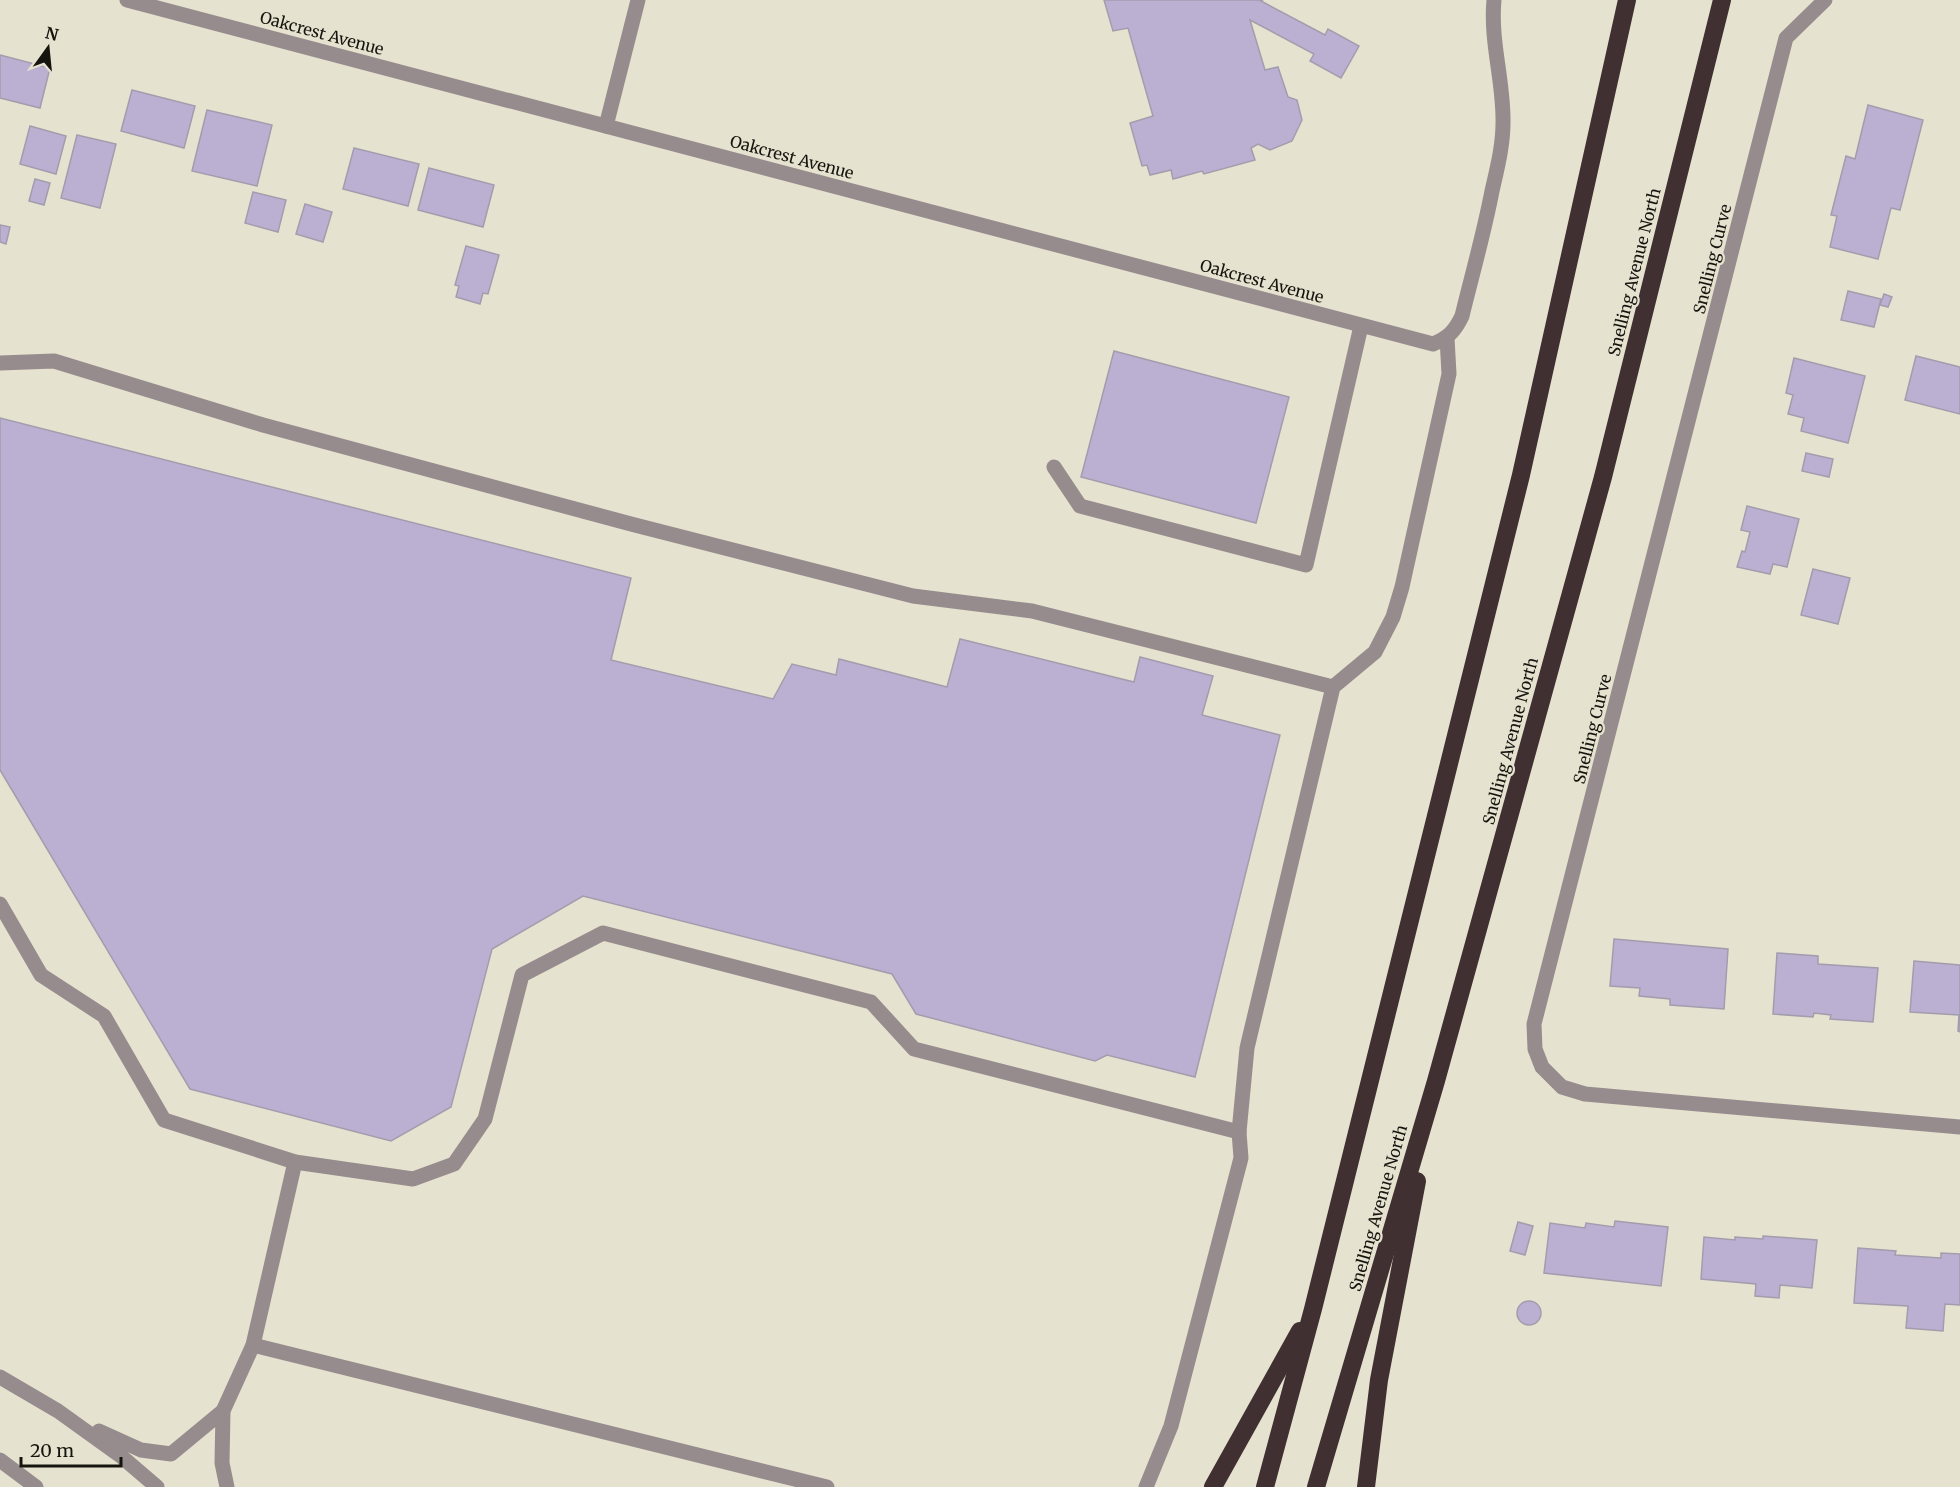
<svg xmlns="http://www.w3.org/2000/svg" width="1960" height="1487" font-family="Merriweather,serif">
  <rect width="100%" height="100%" fill="#e6e2d0"/>
  <g fill="#bcb0d2" stroke="#a29dad" stroke-width="1.5">
    <path d="M1104,0H1263L1261,1L1325,35L1328,29L1359,46L1341,78L1310,61L1314,54L1250,20L1265,70L1278,67L1288,97L1297,100L1302,120L1292,141L1270,150L1258,144L1251,148L1255,160L1204,174L1202,171L1173,179L1171,170L1150,175L1147,165L1142,166L1130,123L1153,116L1128,28L1113,31Z"/>
    <path d="M0,55L50,68L40,108L0,98Z"/>
    <path d="M132,90L195,106L184,148L121,131Z"/>
    <path d="M1868,105L1923,120L1900,210L1891,208L1878,259L1830,247L1837,216L1831,215L1846,156L1855,159Z"/>
    <path d="M207,110L272,125L257,186L192,171Z"/>
    <path d="M30,126L66,136L56,174L20,164Z"/>
    <path d="M77,135L116,144L100,208L61,198Z"/>
    <path d="M354,148L419,164L408,206L343,189Z"/>
    <path d="M429,168L494,185L483,227L418,210Z"/>
    <path d="M35,179L50,183L44,205L29,201Z"/>
    <path d="M253,192L286,200L278,232L245,223Z"/>
    <path d="M305,204L332,212L323,242L296,234Z"/>
    <path d="M0,225L10,227L6,244L0,242Z"/>
    <path d="M466,246L499,255L488,294L483,293L480,304L456,297L459,286L455,285Z"/>
    <path d="M1848,291L1881,299L1874,327L1841,320Z"/>
    <path d="M1884,294L1892,297L1888,307L1880,305Z"/>
    <path d="M1114,351L1289,397L1256,523L1081,477Z"/>
    <path d="M1916,356L1960,367V414L1905,400Z"/>
    <path d="M1794,358L1865,376L1848,443L1801,431L1804,418L1788,414L1793,395L1786,393Z"/>
    <path d="M0,418L631,578L611,660L773,699L792,664L836,675L839,659L947,687L960,639L1134,682L1140,657L1213,676L1202,715L1280,735L1195,1077L1107,1055L1095,1061L916,1014L892,974L583,896L492,949L451,1107L391,1141L190,1089L0,770Z"/>
    <path d="M1806,453L1833,459L1829,477L1802,471Z"/>
    <path d="M1747,506L1799,519L1787,567L1773,564L1770,574L1737,567L1742,551L1745,552L1750,532L1741,530Z"/>
    <path d="M1813,569L1850,578L1838,624L1801,615Z"/>
    <path d="M1614,939L1728,949L1724,1009L1670,1005V999L1639,996L1640,988L1610,986Z"/>
    <path d="M1777,953L1818,956V964L1878,968L1873,1022L1830,1019L1831,1015L1814,1013L1813,1017L1773,1014Z"/>
    <path d="M1914,961L1960,965V1032L1958,1031L1959,1015L1910,1012Z"/>
    <path d="M1615,1221L1668,1227L1661,1286L1544,1273L1550,1223L1585,1228L1586,1223L1614,1227Z"/>
    <path d="M1518,1222L1533,1226L1525,1255L1510,1251Z"/>
    <path d="M1763,1236L1817,1240L1812,1288L1780,1285L1779,1298L1755,1296L1756,1284L1701,1279L1704,1237L1735,1240V1237L1763,1239Z"/>
    <path d="M1858,1248L1896,1251L1895,1255L1941,1258V1253L1960,1254V1305L1945,1304L1943,1331L1906,1328L1908,1306L1854,1303Z"/>
    <circle cx="1529" cy="1313" r="12"/>
  </g>
  <g fill="none" stroke-linecap="round" stroke-linejoin="round">
    <g stroke="#968c8d" stroke-width="15">
      <path d="M127,0L1433,344C1448,338 1455,331 1462,316C1472,275 1484,233 1492,191C1497,169 1503,146 1503,123C1504,82 1490,42 1494,0"/>
      <path d="M1825,0L1786,38L1534,1024L1535,1049L1542,1067L1562,1087L1585,1094L1960,1127"/>
      <path d="M606,126L638,0"/>
      <path d="M0,363L54,361L263,425L631,524L913,596L1032,611L1333,687"/>
      <path d="M1054,467L1080,506L1306,565L1361,326"/>
      <path d="M0,904L41,975L104,1016L164,1120L295,1162L413,1179L454,1164L485,1119L522,975L603,933L871,1002L914,1049L1239,1132"/>
      <path d="M253,1345L827,1487"/>
      <path d="M0,1377L58,1411L122,1457L157,1487"/>
      <path d="M99,1431L141,1450L171,1454L223,1411"/>
      <path d="M0,1460L36,1487"/>
      <path d="M227,1487L222,1463L223,1411L253,1345L295,1162"/>
      <path d="M1146,1487L1171,1426L1241,1158L1239,1132L1247,1048L1333,687L1375,652L1393,617L1402,587L1449,374L1447,338"/>
    </g>
    <g stroke="#413031" stroke-width="18">
      <path d="M1213,1487L1300,1331"/>
      <path d="M1265,1487L1313,1309L1521,475L1627,0"/>
      <path d="M1316,1487L1436,1081L1603,477L1722,0"/>
      <path d="M1366,1487L1379,1380L1417,1181"/>
    </g>
  </g>
  <g text-anchor="middle" dominant-baseline="central" stroke-width="4.5" stroke-linejoin="round" paint-order="stroke">
    <g font-size="16" fill="#16140e" stroke="#e6e2d0">
      <text transform="translate(322 33) rotate(15)">Oakcrest Avenue</text>
      <text transform="translate(792 157) rotate(15)">Oakcrest Avenue</text>
      <text transform="translate(1712 259) rotate(-76)">Snelling Curve</text>
      <text transform="translate(1634 272) rotate(-76)">Snelling Avenue North</text>
      <text transform="translate(1262 281) rotate(15)">Oakcrest Avenue</text>
      <text transform="translate(1592 729) rotate(-76)">Snelling Curve</text>
      <text transform="translate(1510 741) rotate(-75)">Snelling Avenue North</text>
      <text transform="translate(1378 1208) rotate(-74)">Snelling Avenue North</text>
    </g>
  </g>
  <g transform="translate(48 48) rotate(15)" stroke="#e6e2d0" stroke-width="4.5" paint-order="stroke">
  <path d="M0-4.5L10 22L0 15L-10 22Z" fill="#16140e"/>
  <text y="-9" font-size="16" font-weight="bold" text-anchor="middle" fill="#16140e">N</text>
  </g>
  <path d="M21 1457v9h100v-9" fill="none" stroke="#16140e" stroke-width="3"/>
  <text x="30" y="1457" font-size="18" fill="#16140e" stroke="#e6e2d0" stroke-width="4.5" paint-order="stroke">20 m</text>
</svg>
